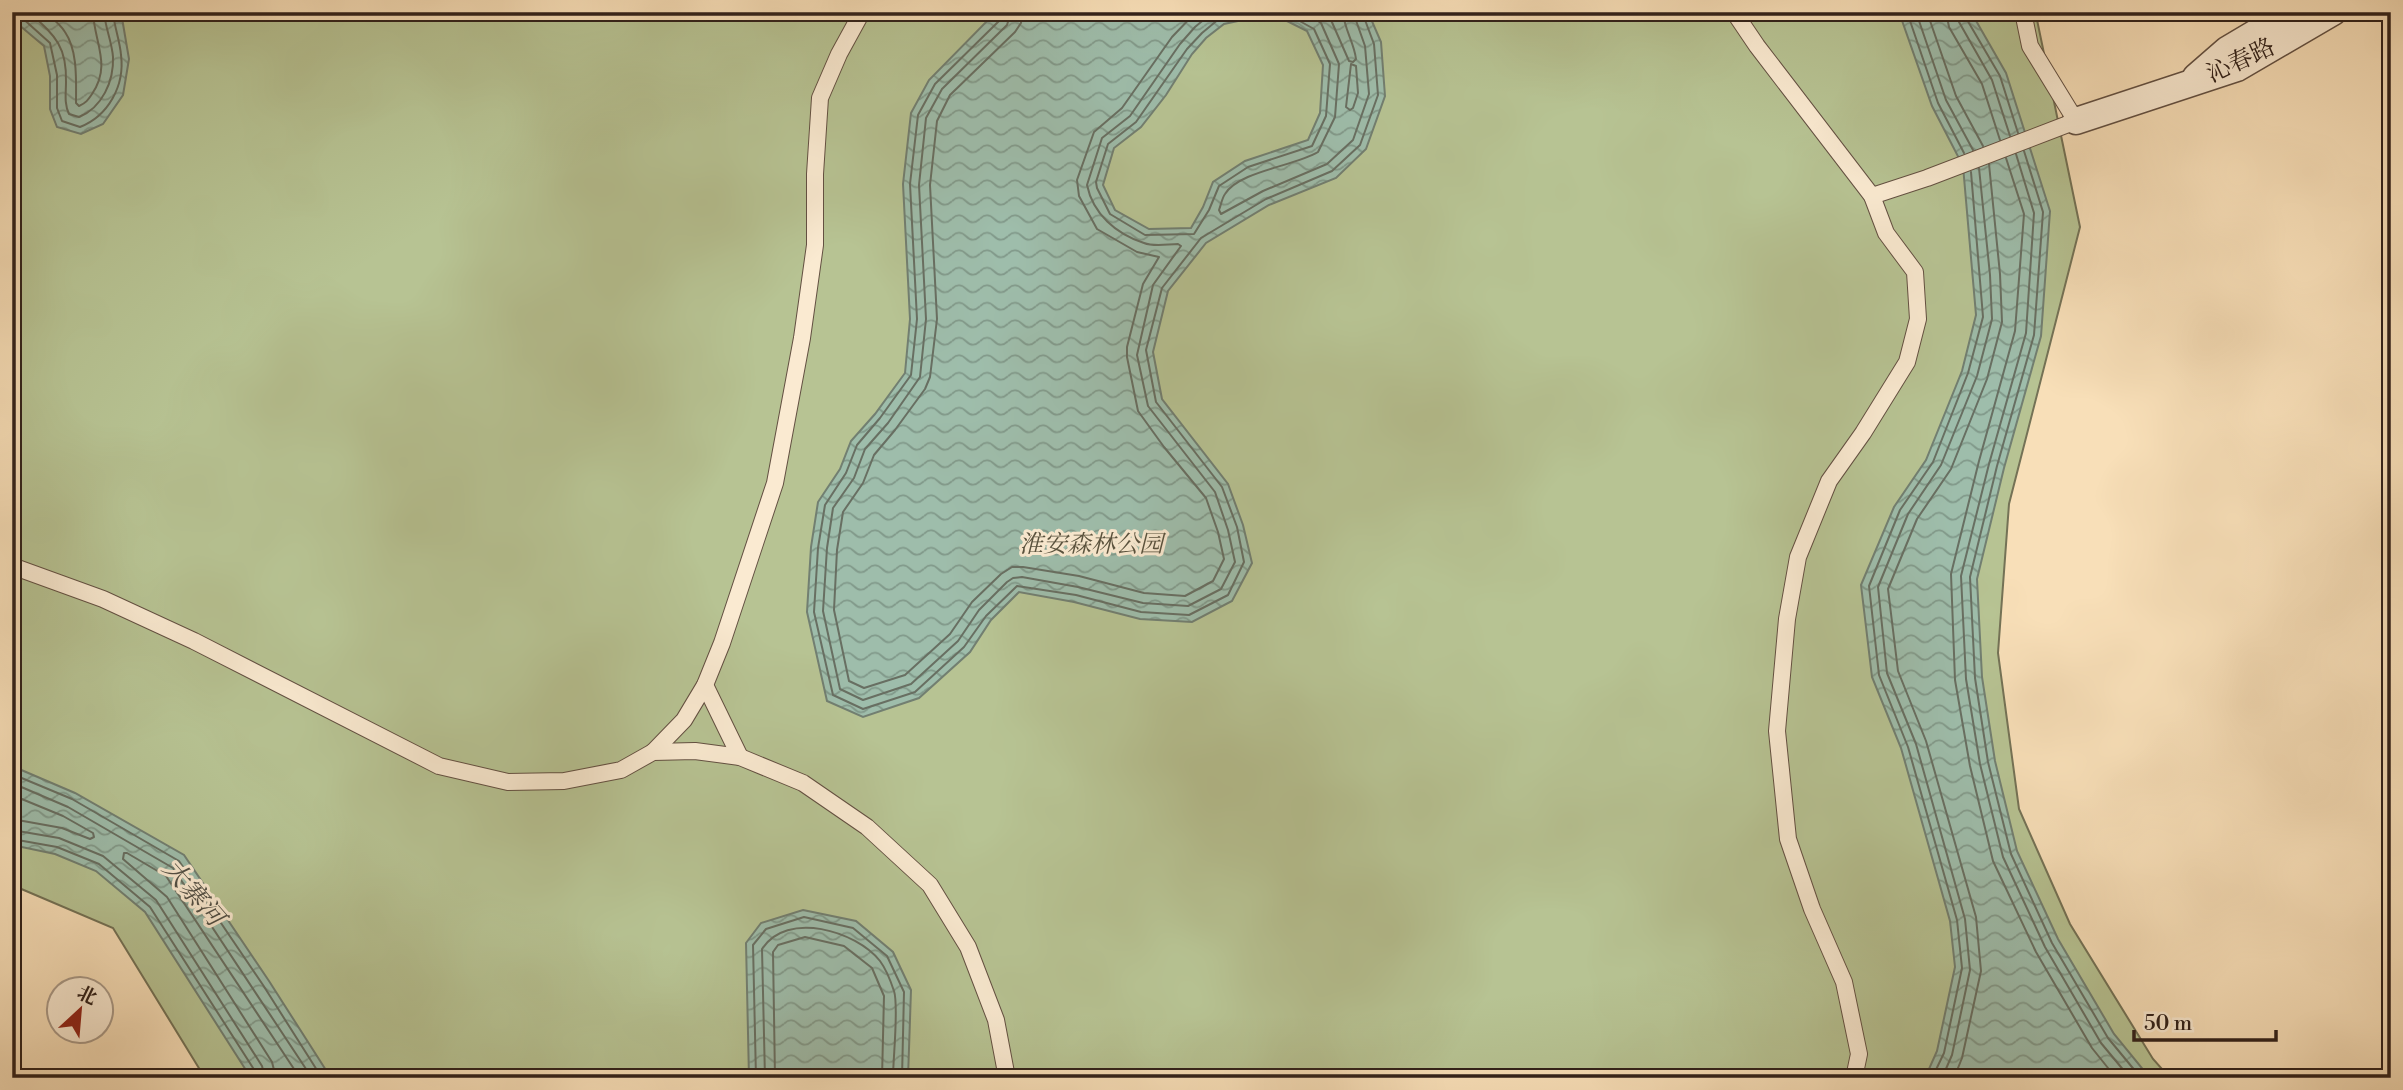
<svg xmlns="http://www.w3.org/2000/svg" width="2403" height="1090" font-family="'Libre Bodoni','Noto Serif SC',serif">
  <defs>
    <pattern id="water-waves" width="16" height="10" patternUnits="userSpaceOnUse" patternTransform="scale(1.75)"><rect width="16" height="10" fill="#9ebdab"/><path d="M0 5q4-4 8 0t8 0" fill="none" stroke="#81998a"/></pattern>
  </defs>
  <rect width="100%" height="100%" fill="#f8dfb8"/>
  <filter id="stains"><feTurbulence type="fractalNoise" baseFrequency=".00286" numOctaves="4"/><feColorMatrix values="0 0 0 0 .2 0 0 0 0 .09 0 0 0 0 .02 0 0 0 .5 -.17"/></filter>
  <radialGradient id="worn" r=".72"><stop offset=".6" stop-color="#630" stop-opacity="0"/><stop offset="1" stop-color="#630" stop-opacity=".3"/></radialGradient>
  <path fill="#b7c393" stroke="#747256" stroke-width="2" d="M12,12H2038L2036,15L2080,227L2009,504L1998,653L2019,809L2070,924L2153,1059L2170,1078H205L113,928L12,885Z"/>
  <g fill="url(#water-waves)" stroke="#727f71" stroke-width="2" fill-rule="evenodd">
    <path d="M12,12H118L122,18L129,59L123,95L103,124L81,134L57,127L50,109V76L44,46L12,19Z"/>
    <path d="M1000,12H1368L1381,42L1385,96L1366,149L1336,178L1269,205L1206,243L1168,291L1153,352L1162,399L1228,484L1243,525L1252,563L1232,601L1192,622L1140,619L1074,602L1019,592L991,620L970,652L919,698L863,717L827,701L807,612L811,547L818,502L840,469L851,441L875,414L905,373L910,319L903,184L911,113L929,80L990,18ZM1252,18L1285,20L1307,31L1323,65L1320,113L1308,140L1245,161L1213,182L1203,207L1191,228L1149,229L1115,210L1103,185L1114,148L1141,127L1166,95L1192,54L1206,38L1224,24Z"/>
    <path d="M1899,12H1971L2006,73L2050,211L2041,336L2004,468L1977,579L1982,677L1995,761L2017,851L2058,939L2114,1034L2150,1078H1925L1937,1051L1955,967L1950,921L1901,748L1872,677L1861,585L1894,507L1926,460L1962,371L1976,315L1963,166L1932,106Z"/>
    <path d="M12,766L75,793L184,855L269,981L331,1078H251L145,912L96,871L55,854L12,845Z"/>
    <path d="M803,910L856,921L893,952L911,990L908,1078H749L746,943L761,923Z"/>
  </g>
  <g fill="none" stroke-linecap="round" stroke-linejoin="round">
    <g stroke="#686f62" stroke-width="2">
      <path d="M29,12C54,35 67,45 66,82C66,93 64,104 69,114L79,117C102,108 114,81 113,57C112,42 105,27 104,12"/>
      <path d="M45,12C52,18 60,24 65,32C78,51 76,81 76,103L79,106C86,103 88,100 92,94C112,65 94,42 93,12"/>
      <path d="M1003,12L1000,20L935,84L918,115L910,184L917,319L911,375L880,418L857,445L846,473L825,505L818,548L814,612L833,695L863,709L915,692L964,647L986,616L1017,586L1076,595L1141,612L1189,615L1228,595L1244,562L1237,527L1222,487L1156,402L1146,350L1162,288L1201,238L1266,199L1332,171L1360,145L1378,95L1374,44L1362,12"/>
      <path d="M1011,12L1007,25L942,89L926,118L919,185L926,319L920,377L888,423L865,449L854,478L833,508L827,548L823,611L840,689L863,700L911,684L958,641L979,610L1007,582L1013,578L1022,577L1078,587L1143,603L1188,606L1221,589L1235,562L1228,530L1215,492L1148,406L1137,355L1153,285L1181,246L1178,244C1168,244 1154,247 1144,243C1116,234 1093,214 1087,185L1102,138L1130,116L1180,44L1195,27L1213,12"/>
      <path d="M1022,12L1021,23L1015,32L950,95L937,121L930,185L937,319L930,377L925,389L895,430L874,455L863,483L843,512L837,550L834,610L849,681L864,688L905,675L950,634L972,602L1001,574L1012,567H1023L1079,576L1144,593L1185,596L1213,581L1224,559L1218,532L1206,498L1164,447L1138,411L1127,357V347L1143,284L1159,257L1137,252L1097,229L1079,196L1077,180L1094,132L1122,108L1172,37L1196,12"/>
      <path d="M1245,12L1220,18L1202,33L1187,49L1136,122L1108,144L1096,182L1097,188L1110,214L1145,235L1194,234L1209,210L1219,186L1248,167L1312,146L1326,116L1330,64L1314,29L1287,14L1270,12"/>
      <path d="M1304,12L1321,23L1339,64L1335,117L1318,152C1295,166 1239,171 1225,194C1222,198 1221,205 1219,210L1221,214L1263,191L1327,164L1353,140L1369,94L1365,46L1353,12"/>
      <path d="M1325,12L1331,20L1349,61L1353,62L1356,59C1354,42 1344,29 1343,12"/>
      <path d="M1907,12L1938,103L1964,153"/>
      <path d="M1916,12L1946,100L1973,150"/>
      <path d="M1927,12L1956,96L1983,146"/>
      <path d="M1946,12L1949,27L1982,84L2000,140"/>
      <path d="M1957,12L1959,22L1992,80L2010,136"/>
      <path d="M1966,12V18L2000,76L2018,133"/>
      <path d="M12,13L20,16L50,43L57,75V108L62,121L80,127C108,116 125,86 121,55C120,41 114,26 113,12"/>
      <path d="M1351,64L1356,66L1358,93L1353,108L1350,110L1346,107Z"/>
      <path d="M2024,151L2043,212L2034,335L1997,466L1970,577L1975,678L1988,762L2011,854L2052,943L2108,1038L2141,1078"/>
      <path d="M2016,154L2034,213L2026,333L1989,464L1961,576L1966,679L1980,764L2003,857L2045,947L2101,1043L2130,1078"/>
      <path d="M2006,158L2024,214L2015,331L1979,461L1951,574L1955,680L1970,766L1993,861L2036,952L2092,1048L2116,1078"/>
      <path d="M12,774L72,799L179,861L263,985L322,1078"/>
      <path d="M12,783L68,807L173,868L312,1078"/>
      <path d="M12,795L63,816L93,833L94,837L90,839L62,828L12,819"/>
      <path d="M12,830L59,838L103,856L156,900L262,1066L265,1078"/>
      <path d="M12,839L57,847L99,864L150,907L255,1071L256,1078"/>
      <path d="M276,1078L272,1062L167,897L123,859L124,853H127L166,876L300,1078"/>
      <path d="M756,1078L753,945L766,929L804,917L853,928L887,956L904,992L902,1078"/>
      <path d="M765,1078L762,949C787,910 856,931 880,961C886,969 891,982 894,991C899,1006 893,1058 893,1078"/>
      <path d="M775,1078L773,952L778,945L805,937L844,946L872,968L884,996L882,1078"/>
      <path d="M1932,1078L1944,1053L1962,968L1957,920L1908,747L1879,675L1869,586L1900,510L1933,462L1968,373L1983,317L1971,172"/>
      <path d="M1942,1078L1952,1055L1970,970L1965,919L1916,744L1887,673L1878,587L1908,514L1941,465L1977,376L1992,319L1990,275L1979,168"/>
      <path d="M1954,1078L1962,1058L1981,971L1976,917L1926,741L1898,671L1888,589L1917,519L1951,469L1987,379L2002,322L2000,274L1989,164"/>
    </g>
    <g stroke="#635042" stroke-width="18">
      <g id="pedestrian">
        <path d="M1734,12L1757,46L1872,196L1886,233L1915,272L1918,319L1907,362L1863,433L1829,481L1798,557L1787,619L1777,731L1788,839L1812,909L1844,982L1859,1054L1854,1078"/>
        <path d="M1872,196L1927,178L2076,121L2030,46L2023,12"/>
        <path d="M12,566L103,599L194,641L439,766L508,782L564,781L621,770L653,752L695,751L740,757L803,783L867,827L930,885L968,947L996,1020L1007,1078"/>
        <path d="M705,685L740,757"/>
        <path d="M653,752L684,720L705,685L722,643L775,483L802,338L815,245V174L820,98L839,54L862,12"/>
      </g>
    </g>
    <g stroke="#635042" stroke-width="29">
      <g id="tertiary">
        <path d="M2196,77L2227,50L2291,12"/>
        <path d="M2076,121L2237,68L2333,12"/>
      </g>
    </g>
    <use href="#pedestrian" stroke="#faead1" stroke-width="16"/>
    <use href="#tertiary" stroke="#faead1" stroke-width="26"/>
  </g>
  <g text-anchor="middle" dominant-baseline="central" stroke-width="6" stroke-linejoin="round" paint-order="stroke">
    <g font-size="24" fill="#31211a" stroke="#faead1">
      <text transform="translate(2241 61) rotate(-25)">沁春路</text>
    </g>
    <g font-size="24" font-style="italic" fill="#59523e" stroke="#faead1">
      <text x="1091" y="545">淮安森林公园</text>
    </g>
    <g font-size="26" font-style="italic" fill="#525046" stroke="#faead1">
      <text transform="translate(193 893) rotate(49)">大寨河</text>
    </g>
  </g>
  <rect width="2403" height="1090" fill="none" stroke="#f8dfb8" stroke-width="42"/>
  <rect x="14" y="14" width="2375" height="1062" fill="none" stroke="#31211a" stroke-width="3.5"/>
  <rect x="21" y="21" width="2361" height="1048" fill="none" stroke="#31211a" stroke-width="2"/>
  <g transform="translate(80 1010) rotate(26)"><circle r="33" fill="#faead1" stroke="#aa9a88" stroke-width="2"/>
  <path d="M0-5L12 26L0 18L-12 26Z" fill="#8f2418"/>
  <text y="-10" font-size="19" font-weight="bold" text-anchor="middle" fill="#31211a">北</text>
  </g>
  <path d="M2134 1030v10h142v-10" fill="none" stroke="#31211a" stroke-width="3.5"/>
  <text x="2144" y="1030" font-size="21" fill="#31211a" stroke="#faead1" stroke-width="5" paint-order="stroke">50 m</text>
  <rect width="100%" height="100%" filter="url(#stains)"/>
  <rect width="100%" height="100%" fill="url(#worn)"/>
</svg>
